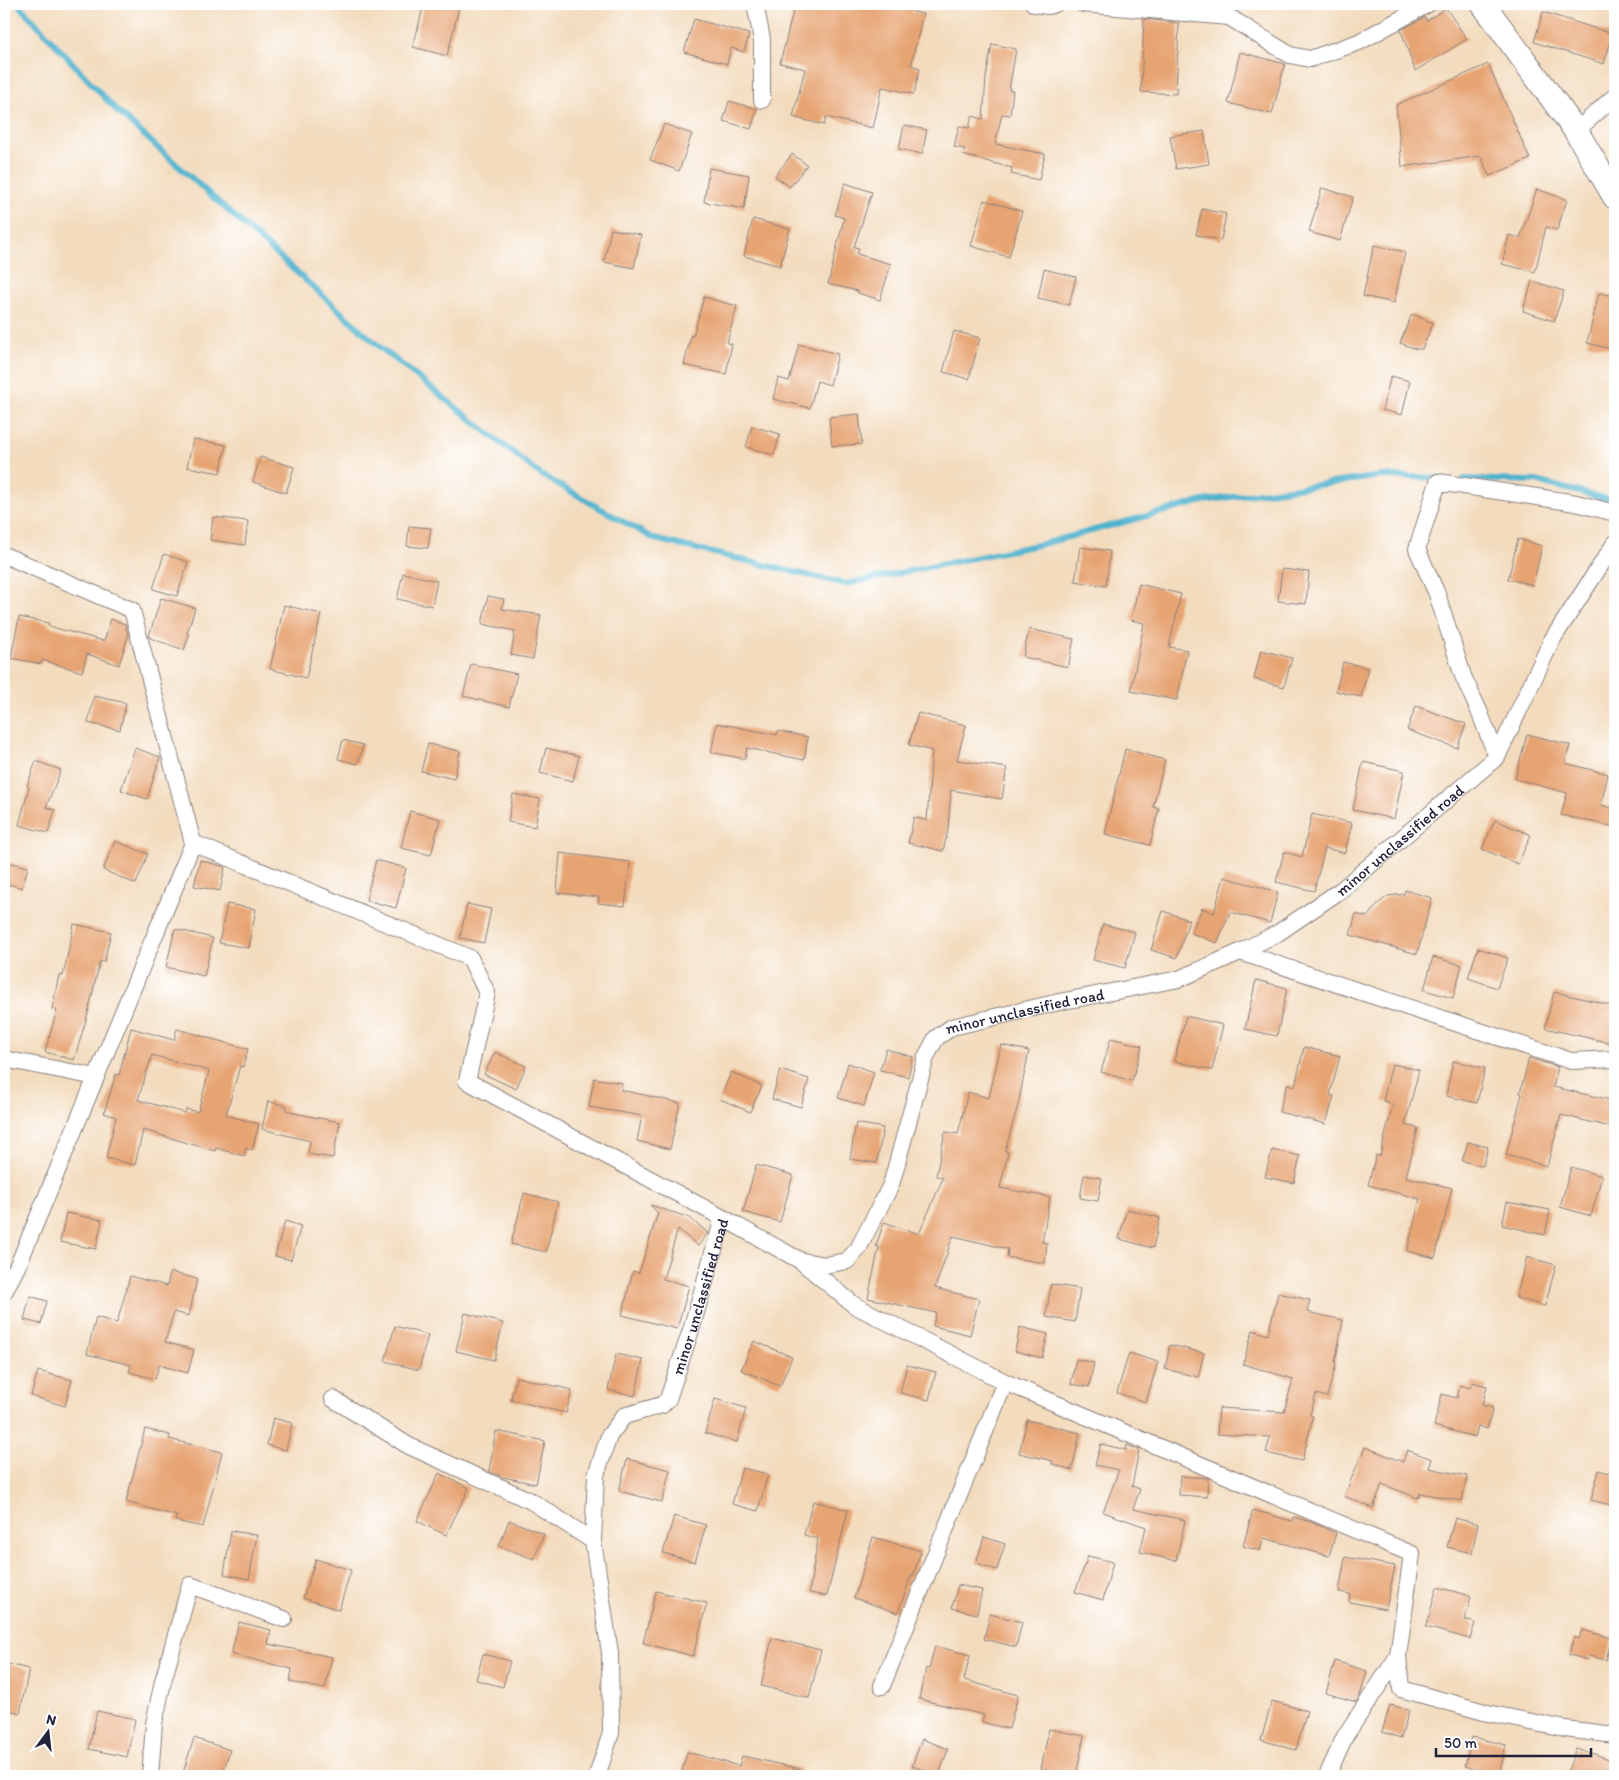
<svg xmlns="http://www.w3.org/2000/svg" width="1619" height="1780" font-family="Itim,sans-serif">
  <rect width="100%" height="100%" fill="#fff"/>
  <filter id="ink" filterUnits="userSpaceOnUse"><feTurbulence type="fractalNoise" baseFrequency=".02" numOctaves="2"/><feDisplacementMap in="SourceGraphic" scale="10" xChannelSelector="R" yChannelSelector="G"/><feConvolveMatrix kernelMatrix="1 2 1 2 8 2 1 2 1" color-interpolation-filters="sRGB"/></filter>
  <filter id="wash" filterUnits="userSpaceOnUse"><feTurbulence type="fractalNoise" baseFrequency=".0096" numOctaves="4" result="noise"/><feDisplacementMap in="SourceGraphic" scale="20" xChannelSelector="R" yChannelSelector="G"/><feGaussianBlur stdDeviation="1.12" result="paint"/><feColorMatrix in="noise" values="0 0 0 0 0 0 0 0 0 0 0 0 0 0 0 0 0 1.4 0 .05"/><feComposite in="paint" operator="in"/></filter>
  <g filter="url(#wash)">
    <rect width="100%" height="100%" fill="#f3dcbe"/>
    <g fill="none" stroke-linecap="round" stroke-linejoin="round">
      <g stroke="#50b2ce" stroke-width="6">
        <path d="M18,4L117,111L381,348L540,474L654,539L846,584L1042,544L1203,501L1382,476L1439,478"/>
        <path d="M1464,479L1536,481L1615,501"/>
      </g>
    </g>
    <g id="blocks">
      <g fill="#e7a473" fill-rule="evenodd">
        <path d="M424,4H460L447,56L413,47Z"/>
        <path d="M795,4H915L913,12L923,14L911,65L920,68L914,94L882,87L873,128L826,117L824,125L793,117L805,69L780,63Z"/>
        <path d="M1446,8L1467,39L1415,71L1401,30L1425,17L1426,21Z"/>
        <path d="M1543,12L1613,34L1604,64L1534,42Z"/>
        <path d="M694,19L749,34L744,52L731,48L727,64L684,52Z"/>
        <path d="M1144,19L1179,23L1176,94L1141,92Z"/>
        <path d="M992,44L1016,49L1009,90L1013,91L1010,115L1002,114L995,144L1045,154L1039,180L1011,174L1012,168L963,155L965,149L954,147L959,126L969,128L972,116L983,119L986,78Z"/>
        <path d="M1240,52L1285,64L1272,114L1228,103Z"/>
        <path d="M1488,64L1530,159L1489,176L1481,156L1402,167L1396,105Z"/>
        <path d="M729,101L757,109L751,129L723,121Z"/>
        <path d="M664,124L692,134L679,171L650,160Z"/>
        <path d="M904,125L927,130L922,154L899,149Z"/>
        <path d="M1204,131L1209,164L1176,169L1170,136Z"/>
        <path d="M792,154L807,165L790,187L775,176Z"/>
        <path d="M709,168L749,175L744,209L704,202Z"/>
        <path d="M845,183L872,192L854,247L859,248L857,254L891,264L880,300L858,293V291L828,284L844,218L835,215Z"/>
        <path d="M1322,188L1353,197L1340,241L1309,232Z"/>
        <path d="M1537,189L1567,200L1557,230L1546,227L1535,272L1502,264L1509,235L1520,238Z"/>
        <path d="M984,200L1022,211L1009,257L971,246Z"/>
        <path d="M1202,209L1226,214L1221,240L1196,235Z"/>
        <path d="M753,219L790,229L780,266L744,256Z"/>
        <path d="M611,229L641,235L634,268L604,262Z"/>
        <path d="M1374,245L1405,252L1394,303L1363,296Z"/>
        <path d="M1044,269L1076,277L1069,305L1038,298Z"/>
        <path d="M1532,281L1564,291L1554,321L1523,311Z"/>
        <path d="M1599,293L1615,296V350L1587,343Z"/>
        <path d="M704,297L737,306L727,343L732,344L726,374L684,365L691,335L693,336Z"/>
        <path d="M1412,314L1433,323L1422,349H1416L1400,343Z"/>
        <path d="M954,331L980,338L969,379L943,372Z"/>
        <path d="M799,344L838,354L830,385L817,381L810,408L773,399L778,378L789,381Z"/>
        <path d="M1391,376L1410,381L1402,415L1382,410Z"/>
        <path d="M859,414L862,444L832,446L829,417Z"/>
        <path d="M752,426L780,434L774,455L746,447Z"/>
        <path d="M193,439L226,445L220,473L187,467Z"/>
        <path d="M260,457L294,467L286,493L253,482Z"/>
        <path d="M213,517L248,521L245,545L210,540Z"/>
        <path d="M409,526L431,528L428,548L407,546Z"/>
        <path d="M1518,539L1542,546L1533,585L1508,579Z"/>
        <path d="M1080,547L1110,551L1106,586L1075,581Z"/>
        <path d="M164,554L188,562L177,596L153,589Z"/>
        <path d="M1282,569L1309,572L1306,604L1278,601Z"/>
        <path d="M403,573L437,581L432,606L397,599Z"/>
        <path d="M1139,584L1181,594L1169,647L1187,650L1177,700L1131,691L1144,623L1131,620Z"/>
        <path d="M488,596L504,599L502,609L541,615L533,659L511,655L515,631L482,624Z"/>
        <path d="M161,598L195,608L187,634L189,635L184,650L150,638L149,636Z"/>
        <path d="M284,605L321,614L306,678L270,669Z"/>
        <path d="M19,617L49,623L48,626L104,641L111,619L125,624L128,636L119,665L87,654L82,672L42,660L41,664L11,658Z"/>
        <path d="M1029,629L1074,639L1068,667L1023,657Z"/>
        <path d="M1261,650L1292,658L1284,687L1254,679Z"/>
        <path d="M1343,662L1368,668L1361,697L1336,691Z"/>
        <path d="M471,664L517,674L509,707L463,696Z"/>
        <path d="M94,696L126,703L120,730L88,723Z"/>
        <path d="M1416,706L1466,724L1457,748L1407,730Z"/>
        <path d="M918,713L966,725L957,760L1007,768L1002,799L951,790L948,830L943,851L908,843L914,817L927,821L932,751L909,745Z"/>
        <path d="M717,723L777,735L778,731L808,737L804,760L747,748L745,759L711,752Z"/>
        <path d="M1527,734L1570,745L1565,763L1608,774L1601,805L1615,809V827L1561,815L1567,793L1515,779Z"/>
        <path d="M343,740L363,745L358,764L338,759Z"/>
        <path d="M428,744L460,751L454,779L421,771Z"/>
        <path d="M135,748L160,757L147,799L121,790Z"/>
        <path d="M546,748L579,756L573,781L540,773Z"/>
        <path d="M1125,749L1165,760L1153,807L1159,808L1150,845L1105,834Z"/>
        <path d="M36,761L61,770L46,807L55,810L48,833L19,825L29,787L27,786Z"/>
        <path d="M1363,762L1404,771L1394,819L1353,810Z"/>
        <path d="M513,794L540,799L535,827L508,822Z"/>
        <path d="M410,811L440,819L431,855L401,848Z"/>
        <path d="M1312,814L1352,823L1345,853L1325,848L1314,891L1276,882L1284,852L1302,857Z"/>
        <path d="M1495,820L1531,835L1518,864L1482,849Z"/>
        <path d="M115,841L148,854L136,884L103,870Z"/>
        <path d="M560,853L630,862L625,906L598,903L599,897L557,893Z"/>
        <path d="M200,860L225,867L220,891L194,886Z"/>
        <path d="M376,860L406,868L396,908L366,900Z"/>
        <path d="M4,861L28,867L22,888L4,883Z"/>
        <path d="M1224,877L1278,892L1270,923L1230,912L1217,943L1191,933L1202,908L1214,913Z"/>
        <path d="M1405,890L1432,898L1417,954L1350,935L1356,914L1367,917L1379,903L1388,896L1404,894Z"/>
        <path d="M227,904L256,909L249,948L219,943Z"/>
        <path d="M467,904L491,909L484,943L460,938Z"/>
        <path d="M1163,911L1189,920L1177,958L1151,950Z"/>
        <path d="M74,924L111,932L104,962L100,961L87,1017L74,1060L45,1052L57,1010L52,1009L59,975L63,976Z"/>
        <path d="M1103,924L1135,932L1125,968L1093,960Z"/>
        <path d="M175,929L213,938L204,976L166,967Z"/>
        <path d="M1478,948L1508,958L1497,988L1468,978Z"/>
        <path d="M1433,957L1462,965L1453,998L1424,990Z"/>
        <path d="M1256,980L1287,988L1277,1036L1245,1029Z"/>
        <path d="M1554,992L1615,1006V1044L1545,1028Z"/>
        <path d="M1186,1016L1223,1025L1212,1070L1174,1061Z"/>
        <path d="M131,1028L174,1040L177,1029L248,1049L243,1067L240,1066L226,1115L259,1124L252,1150L246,1148L244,1156L216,1148L215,1151L143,1130L135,1165L106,1158L116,1117L104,1113L116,1074L119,1075ZM152,1055L209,1071L198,1112L186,1109L185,1113L138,1100Z"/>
        <path d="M1111,1038L1142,1046L1132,1081L1101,1072Z"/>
        <path d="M1001,1045L1029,1051L1018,1105L1005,1151L1008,1152L1000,1188L1050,1197L1042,1242L1047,1243L1045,1263L1007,1257L1008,1249L953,1236L935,1288L979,1299L970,1335L933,1326L936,1313L868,1298L879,1247L876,1246L884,1222L919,1234L943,1178L936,1176L945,1132L958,1134L968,1092L989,1098Z"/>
        <path d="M1304,1047L1340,1056L1330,1095L1334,1096L1326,1124L1279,1112L1287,1084L1295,1086Z"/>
        <path d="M886,1049L913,1057L908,1077L880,1070Z"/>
        <path d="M495,1052L526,1066L516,1089L484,1074Z"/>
        <path d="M1529,1058L1558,1067L1553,1087L1615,1101V1128L1561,1115L1547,1166L1506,1155L1522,1094L1520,1093Z"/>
        <path d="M1453,1061L1485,1068L1477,1103L1446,1096Z"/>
        <path d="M848,1063L874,1072L864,1106L838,1098Z"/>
        <path d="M1392,1064L1419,1070L1405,1125L1418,1128L1406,1177L1452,1188L1435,1258L1407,1251L1420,1199L1368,1185L1376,1155L1380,1156L1393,1104L1383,1101Z"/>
        <path d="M780,1070L809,1079L801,1107L772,1099Z"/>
        <path d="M731,1072L762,1086L750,1112L720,1099Z"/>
        <path d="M594,1078L622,1083L621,1090L680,1103L670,1149L637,1141L642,1116L589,1107Z"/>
        <path d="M268,1101L287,1106L286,1110L294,1112L293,1113L340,1122L333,1158L308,1154L310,1141L262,1129Z"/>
        <path d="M856,1123L883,1128L877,1163L850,1159Z"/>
        <path d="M1468,1142L1488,1147L1483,1166L1462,1161Z"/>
        <path d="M1272,1150L1300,1156L1294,1183L1265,1177Z"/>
        <path d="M756,1165L793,1175L780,1222L743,1212Z"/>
        <path d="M1571,1167L1602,1176L1591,1216L1560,1207Z"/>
        <path d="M1084,1175L1102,1178L1098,1201L1080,1198Z"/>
        <path d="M524,1193L558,1202L546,1252L511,1244Z"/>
        <path d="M1507,1202L1550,1210L1545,1235L1502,1225Z"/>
        <path d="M650,1205L690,1218L708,1233L698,1246L678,1229L663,1279L689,1286L677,1329L622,1315L633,1271L639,1273L658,1213Z"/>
        <path d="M1127,1209L1160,1218L1153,1248L1119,1239Z"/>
        <path d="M66,1213L102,1220L96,1249L60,1242Z"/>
        <path d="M285,1221L301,1226L291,1260L275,1256Z"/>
        <path d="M1527,1257L1556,1265L1545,1306L1516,1298Z"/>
        <path d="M170,1272L197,1279L189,1316L174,1312L165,1342L194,1350L188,1373L159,1365L155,1379L129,1372L131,1365L87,1354L96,1317L117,1323L130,1276L167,1286Z"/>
        <path d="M1051,1284L1080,1289L1075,1322L1046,1317Z"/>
        <path d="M1278,1293L1310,1300L1307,1312L1343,1320L1335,1363L1336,1364L1327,1397L1316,1394L1310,1415L1313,1416L1302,1461L1266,1453L1270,1437L1217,1434L1219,1408L1284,1412L1293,1379L1243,1364L1253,1330L1268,1335Z"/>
        <path d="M30,1296L47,1301L41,1324L24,1320Z"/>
        <path d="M465,1313L503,1323L494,1360L456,1351Z"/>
        <path d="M395,1326L428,1335L419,1370L385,1361Z"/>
        <path d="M1020,1327L1048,1334L1042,1358L1015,1351Z"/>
        <path d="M754,1341L792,1357L780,1386L741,1370Z"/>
        <path d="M1170,1345L1204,1353L1198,1377L1165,1369Z"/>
        <path d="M1129,1353L1158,1362L1146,1402L1117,1393Z"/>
        <path d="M616,1354L643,1360L635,1396L608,1390Z"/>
        <path d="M1076,1359L1094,1363L1089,1387L1071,1384Z"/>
        <path d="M907,1365L936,1372L929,1400L900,1393Z"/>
        <path d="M38,1371L72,1380L65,1406L31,1396Z"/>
        <path d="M516,1377L572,1390L566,1413L511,1400Z"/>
        <path d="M1472,1382L1487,1386L1482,1405L1493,1408L1487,1429L1478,1426L1475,1437L1434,1426L1442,1394L1457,1398L1460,1385L1470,1388Z"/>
        <path d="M715,1399L746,1408L737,1442L705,1433Z"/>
        <path d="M273,1418L292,1423L286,1450L267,1445Z"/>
        <path d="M1027,1420L1080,1433L1072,1470L1052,1464L1053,1461L1019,1453Z"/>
        <path d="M145,1429L170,1435L169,1439L222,1452L203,1527L175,1521L177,1516L126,1502Z"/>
        <path d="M496,1431L545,1441L536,1484L503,1477L489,1471Z"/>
        <path d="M1101,1444L1126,1450L1127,1445L1139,1450L1132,1486L1140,1489L1133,1509L1185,1520L1176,1561L1140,1552L1146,1527L1103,1512L1119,1470L1095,1465Z"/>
        <path d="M1365,1447L1403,1462L1407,1450L1432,1459L1429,1468L1467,1476L1462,1501L1420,1493L1418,1498L1382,1484L1373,1508L1344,1496Z"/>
        <path d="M627,1459L670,1470L662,1502L619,1491Z"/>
        <path d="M742,1468L768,1474L758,1511L732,1504Z"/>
        <path d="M1599,1470L1615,1475V1506L1591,1500Z"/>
        <path d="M439,1473L469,1488L446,1535L417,1521Z"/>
        <path d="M1180,1476L1208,1478L1207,1497L1179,1495Z"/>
        <path d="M813,1501L848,1510L827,1596L809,1593L818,1539L804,1535Z"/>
        <path d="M1253,1510L1292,1521L1293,1517L1311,1522L1336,1533L1329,1556L1264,1538L1260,1551L1243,1546Z"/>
        <path d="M674,1516L706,1525L695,1562L663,1553Z"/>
        <path d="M1455,1518L1478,1524L1472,1553L1447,1547Z"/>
        <path d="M509,1520L544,1534L534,1559L499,1546Z"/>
        <path d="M231,1531L257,1535L249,1579L224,1574Z"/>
        <path d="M873,1537L921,1551L913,1576H911L898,1613L854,1598Z"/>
        <path d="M984,1537L1005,1544L997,1570L976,1563Z"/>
        <path d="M1088,1556L1113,1562L1103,1600L1075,1592Z"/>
        <path d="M1345,1557L1395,1566L1386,1609L1349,1602L1350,1594L1339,1592Z"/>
        <path d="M316,1559L351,1570L339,1610L303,1598Z"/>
        <path d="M958,1585L982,1590L977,1614L952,1608Z"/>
        <path d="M1437,1587L1471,1596L1465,1620L1475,1623L1470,1639L1426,1627Z"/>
        <path d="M656,1591L707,1603L693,1656L643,1643Z"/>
        <path d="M990,1614L1022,1622L1016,1647L984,1639Z"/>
        <path d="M239,1622L271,1630L268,1644L332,1657L325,1689L290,1682L292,1669L231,1654Z"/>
        <path d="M1582,1630L1612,1638L1606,1660L1589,1656L1588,1660L1569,1655L1574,1637L1579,1639Z"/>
        <path d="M772,1638L821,1650L809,1698L761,1686Z"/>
        <path d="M935,1646L970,1655L964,1680L1018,1695L1009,1729L982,1722L984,1715L919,1699L926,1668L929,1669Z"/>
        <path d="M483,1654L510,1661L503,1687L476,1680Z"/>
        <path d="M1335,1661L1367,1671L1360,1696L1356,1702L1326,1693Z"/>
        <path d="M4,1663L29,1669L20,1713L4,1709Z"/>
        <path d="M1272,1701L1307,1711L1296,1750L1261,1740Z"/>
        <path d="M1390,1705L1409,1710L1401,1738L1382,1732Z"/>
        <path d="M97,1711L135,1719L127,1757L89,1749Z"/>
        <path d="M1049,1729L1084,1736L1076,1776L1041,1769Z"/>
        <path d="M1472,1737L1506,1745L1499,1775L1465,1766Z"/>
        <path d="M194,1738L230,1750L222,1776H182Z"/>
        <path d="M922,1739L948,1749L939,1775L912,1766Z"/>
        <path d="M1576,1748L1615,1761V1776H1566Z"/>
        <path d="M687,1752L739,1766L742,1756L801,1769L800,1776H681Z"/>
      </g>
    </g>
  </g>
  <g filter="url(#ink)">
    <use href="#blocks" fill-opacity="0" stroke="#8a7f7c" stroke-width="1"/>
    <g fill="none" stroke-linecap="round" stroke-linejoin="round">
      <g stroke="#8a7f7c" stroke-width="18">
        <g id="street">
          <path d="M755,4L762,39V100"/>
          <path d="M1034,4L1048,6L1055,4"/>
          <path d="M1083,4L1229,17L1290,55L1310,59L1359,42L1428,4"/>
          <path d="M1576,131L1615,96"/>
          <path d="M4,555L132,610L193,843L19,1263L4,1292"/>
          <path d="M1497,757L1552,640L1615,543"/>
          <path d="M193,843L470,958L487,993L467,1081L723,1218"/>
          <path d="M1240,952L1571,1061L1615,1059"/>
          <path d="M4,1059L96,1077"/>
          <path d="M802,1262L854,1305L1005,1382L1412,1554L1398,1656L1401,1689L1488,1713L1565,1729L1615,1735"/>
          <path d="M333,1399L409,1446L531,1501L593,1541"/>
          <path d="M882,1686L1005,1382"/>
          <path d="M150,1776L154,1724L163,1681L190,1585L284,1619"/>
          <path id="s1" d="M597,1776L611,1733L610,1653L593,1541L596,1475L609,1436L624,1416L662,1405L668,1399L691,1330L723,1218L801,1261L825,1265L847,1261L858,1249L891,1185L926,1057L936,1038L952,1027L1059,1002L1179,979L1240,952L1278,933L1341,890L1497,757L1479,711L1463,676L1437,594L1417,549L1438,482L1576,503L1615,513"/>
          <path d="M1327,1776L1345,1736L1398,1656"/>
        </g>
      </g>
      <g stroke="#8a7f7c" stroke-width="26">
        <path id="secondary" d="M1483,4L1576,131L1615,197"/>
      </g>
      <use href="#street" stroke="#fff" stroke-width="16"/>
      <use href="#secondary" stroke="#fff" stroke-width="24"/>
    </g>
  </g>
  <g text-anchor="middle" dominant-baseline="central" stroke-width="5" stroke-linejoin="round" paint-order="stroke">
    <g font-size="16" fill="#22223b" stroke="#fff">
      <text stroke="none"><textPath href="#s1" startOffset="1500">minor unclassified road</textPath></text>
      <text stroke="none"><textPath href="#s1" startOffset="1080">minor unclassified road</textPath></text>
      <text stroke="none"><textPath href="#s1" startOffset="526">minor unclassified road</textPath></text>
    </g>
  </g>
  <rect width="1619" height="1780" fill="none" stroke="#fff" stroke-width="20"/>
  <g transform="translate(48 1732) rotate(15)" stroke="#ffffff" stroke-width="4" paint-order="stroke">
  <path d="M0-4L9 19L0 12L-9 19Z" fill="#22223b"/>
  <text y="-8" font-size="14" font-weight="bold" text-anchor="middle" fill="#22223b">N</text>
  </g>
  <path d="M1436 1748v8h155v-8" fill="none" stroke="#22223b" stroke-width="2.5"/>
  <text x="1444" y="1748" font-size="15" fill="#22223b" stroke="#ffffff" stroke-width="4" paint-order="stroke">50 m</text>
</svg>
